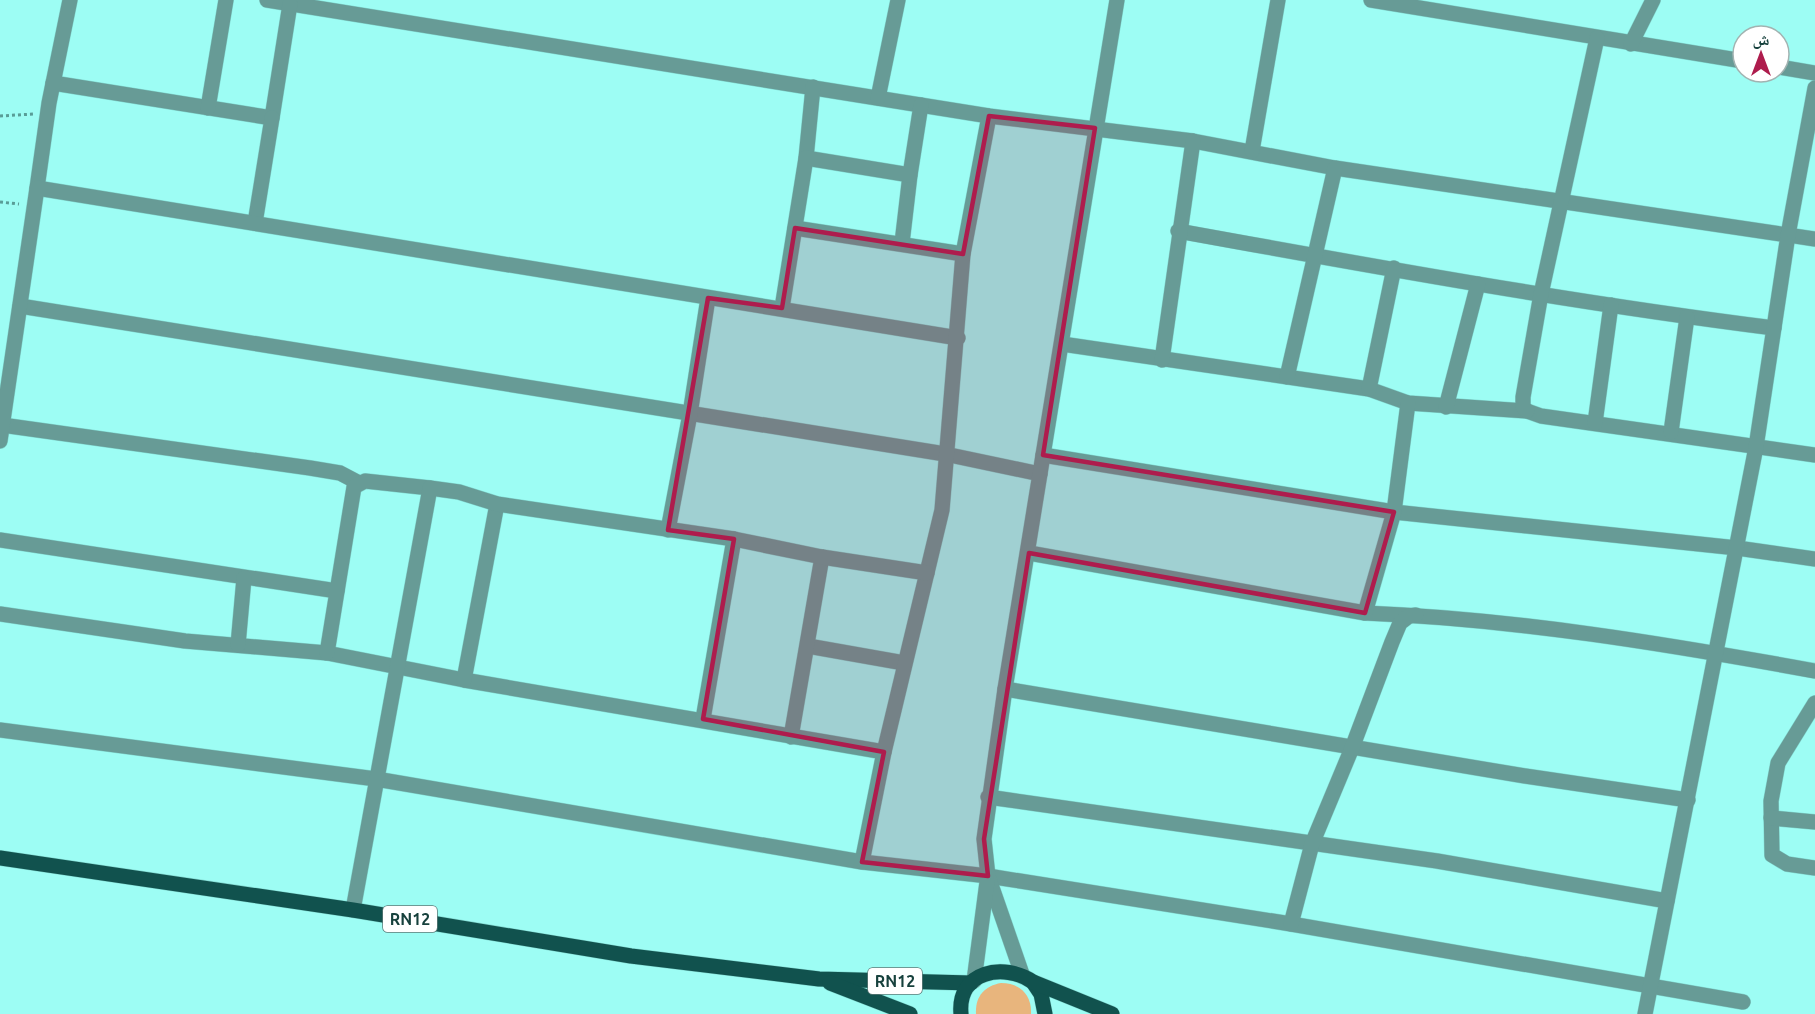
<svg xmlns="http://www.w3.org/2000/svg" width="1815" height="1014" font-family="Ubuntu,'Noto Naskh Arabic',sans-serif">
  <rect width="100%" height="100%" fill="#9dfdf4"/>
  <path fill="#e8b57d" d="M1001,983C1020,983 1032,995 1031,1014H976C975,997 984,986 1001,983Z"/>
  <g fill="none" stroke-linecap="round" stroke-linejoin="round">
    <g stroke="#82d7cf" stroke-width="16">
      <g id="minor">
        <path d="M267,0L989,116L1193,141L1335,168L1815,239"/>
        <path d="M1371,0L1743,61"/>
        <path d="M1631,44L1653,0"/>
        <path d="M1779,67L1815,73"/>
        <path d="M53,83L272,118L290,4"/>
        <path d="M878,98L898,0"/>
        <path d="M208,108L226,0"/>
        <path d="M1252,151L1278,0"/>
        <path d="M806,158L813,87"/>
        <path d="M37,188L49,103L70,0"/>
        <path d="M255,223L272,118"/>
        <path d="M795,228L963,254"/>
        <path d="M1178,231C1376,267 1575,303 1774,328"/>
        <path d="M902,243L910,175"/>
        <path d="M20,306L945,454L1040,474"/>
        <path d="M782,308L806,158L910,175L921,105"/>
        <path d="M1062,344L1369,389L1408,403L1527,411L1541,416L1815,455"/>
        <path d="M1162,360L1193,141"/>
        <path d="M1287,377L1335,168"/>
        <path d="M1369,389L1394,268"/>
        <path d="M1446,407L1478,284"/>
        <path d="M1527,411L1523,407V397L1541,294L1597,38"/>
        <path d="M1595,423L1611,305"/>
        <path d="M2,425L310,468L340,473L359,483"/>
        <path d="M1671,432L1687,317"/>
        <path d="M0,441L37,188L958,338"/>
        <path d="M1043,455L1394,512L1737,548L1815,559"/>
        <path d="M668,530L690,414L708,298"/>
        <path d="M0,540L337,591"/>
        <path d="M1029,553L1365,613C1516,619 1667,644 1815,671"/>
        <path d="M1365,613L1394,512L1408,403"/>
        <path d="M0,614L185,641L327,653L464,680L884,752L862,862"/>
        <path d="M238,645L244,578"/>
        <path d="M808,646L904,663"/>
        <path d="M327,653L354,487L365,481L430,488"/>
        <path d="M464,680L497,504"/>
        <path d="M1005,689L1525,776L1688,800"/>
        <path d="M1815,703L1778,763L1771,801L1772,855L1787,864L1815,868"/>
        <path d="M703,719L734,539"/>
        <path d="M0,730L376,779L862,862L988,876L1291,924L1743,1002"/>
        <path d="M791,737L822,557"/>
        <path d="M884,752L942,510L963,254L989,116"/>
        <path d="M988,797L1437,861L1667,901"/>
        <path d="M1771,818L1815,822"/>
        <path d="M353,910L430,488L459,492L497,504L734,539L822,557L927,573"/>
        <path d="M1291,924L1312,844L1352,748L1392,642L1400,623L1409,616L1416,615"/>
        <path d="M1022,974L988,876L984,839L1005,689L1117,0"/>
        <path d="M974,981L987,882"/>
        <path d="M1645,1014L1756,447L1788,235L1815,88"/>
      </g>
    </g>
    <g stroke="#82d7cf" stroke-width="16">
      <g id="major">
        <path d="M0,858L353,910L631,956L819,979L971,983"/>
        <path d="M1033,982L1041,994L1045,1014"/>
        <path d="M830,983L910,1014"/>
        <path d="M961,1014C957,971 1004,962 1033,982L1112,1014"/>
      </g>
    </g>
    <g stroke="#599d97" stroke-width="3" stroke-dasharray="3 3" stroke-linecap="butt">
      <path d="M0,116L34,114"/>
      <path d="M0,202L19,204"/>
    </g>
    <use href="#minor" stroke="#679b96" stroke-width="15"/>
    <use href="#major" stroke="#11524e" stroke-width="15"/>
  </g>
  <path fill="#ae1c4d" fill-opacity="0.2" stroke="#ae1c4d" stroke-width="4.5" stroke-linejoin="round" d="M989,116L1095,128L1043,455L1394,512L1365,613L1029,553L984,839L988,876L862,862L884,752L703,719L734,539L668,530L708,298L782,308L795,228L963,254Z"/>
  <g text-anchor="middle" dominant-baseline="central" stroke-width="5" stroke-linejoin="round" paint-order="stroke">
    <g fill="#fff" stroke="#5d7a77" stroke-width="1.5">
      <rect x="383" y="906" width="54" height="26" rx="4.5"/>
      <rect x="868" y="968" width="54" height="26" rx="4.5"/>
    </g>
    <g font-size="16" font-weight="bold" fill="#17413d">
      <text x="410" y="919">RN12</text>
      <text x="895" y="981">RN12</text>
    </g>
  </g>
  <g transform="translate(1761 54)"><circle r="28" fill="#ffffff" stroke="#a2b3b1" stroke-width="1.5"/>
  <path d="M0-4.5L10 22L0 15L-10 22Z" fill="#ae1c4d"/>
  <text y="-9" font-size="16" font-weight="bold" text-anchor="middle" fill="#17413d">ش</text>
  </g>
</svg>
